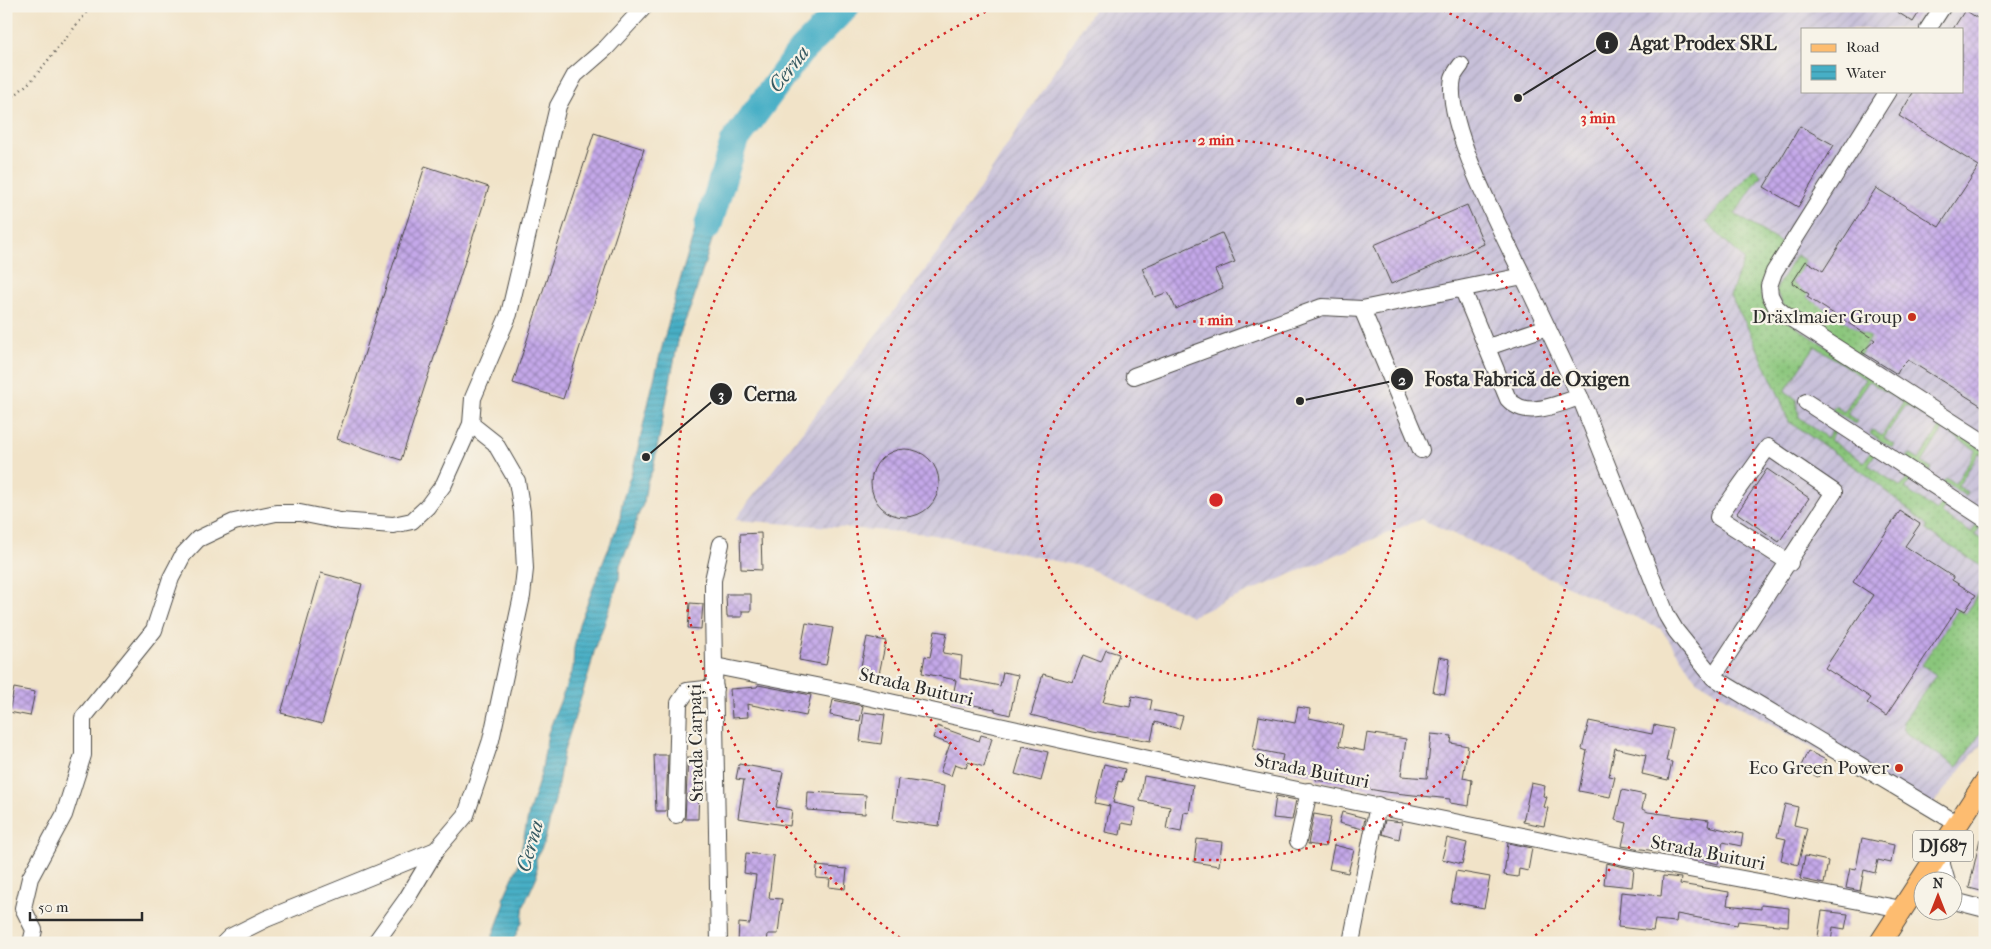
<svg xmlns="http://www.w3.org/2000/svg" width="1991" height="949" font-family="'IM FELL French Canon',serif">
  <defs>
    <pattern id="industrial-furrows" width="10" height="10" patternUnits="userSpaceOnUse" patternTransform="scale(1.25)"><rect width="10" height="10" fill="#c7c0d9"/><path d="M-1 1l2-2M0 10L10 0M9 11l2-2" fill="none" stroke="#aba5ba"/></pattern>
    <pattern id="grass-dots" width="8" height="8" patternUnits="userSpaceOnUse" patternTransform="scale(1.25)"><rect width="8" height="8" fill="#8ac67b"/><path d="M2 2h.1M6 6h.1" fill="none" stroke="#71a165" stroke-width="1.8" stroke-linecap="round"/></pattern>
    <pattern id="water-rules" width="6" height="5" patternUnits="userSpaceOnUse" patternTransform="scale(1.25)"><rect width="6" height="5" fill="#47afc6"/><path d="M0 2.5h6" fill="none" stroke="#3b8fa1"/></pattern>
    <pattern id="building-cross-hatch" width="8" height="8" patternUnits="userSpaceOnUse" patternTransform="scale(1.25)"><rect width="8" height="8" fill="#c4a8e9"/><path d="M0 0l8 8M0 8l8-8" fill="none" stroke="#9f89bd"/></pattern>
  </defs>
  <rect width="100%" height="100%" fill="#f7f3e8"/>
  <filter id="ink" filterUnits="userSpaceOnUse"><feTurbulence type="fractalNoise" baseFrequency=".02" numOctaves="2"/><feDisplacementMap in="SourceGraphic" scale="10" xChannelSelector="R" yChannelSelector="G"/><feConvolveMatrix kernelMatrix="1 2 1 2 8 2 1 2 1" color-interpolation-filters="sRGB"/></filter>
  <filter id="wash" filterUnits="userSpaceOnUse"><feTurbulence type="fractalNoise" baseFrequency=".0096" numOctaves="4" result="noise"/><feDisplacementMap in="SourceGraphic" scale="20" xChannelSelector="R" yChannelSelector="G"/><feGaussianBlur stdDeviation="1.12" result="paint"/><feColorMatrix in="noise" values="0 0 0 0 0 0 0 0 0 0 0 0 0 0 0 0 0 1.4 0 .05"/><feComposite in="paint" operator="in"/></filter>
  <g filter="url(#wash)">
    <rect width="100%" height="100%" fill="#f1e3c8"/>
    <path fill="url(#industrial-furrows)" fill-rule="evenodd" d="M1096,6H1985V739L1925,814L1696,680L1661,629L1421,519L1192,616L1088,568L929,534L735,520L941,249ZM1802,29H1962V91H1802Z"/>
    <g fill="url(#grass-dots)" stroke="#5a7853">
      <path d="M1754,168L1761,175L1735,214L1784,245C1770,266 1748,286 1769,309L1985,451V456L1979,453L1958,486L1968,493L1966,496L1943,482L1946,478L1955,484L1976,450L1943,429L1922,463L1932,469L1930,472L1907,458L1910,454L1919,460L1940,427L1906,405L1884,438L1894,445L1892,448L1870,434L1872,430L1882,436L1903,403L1869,381L1847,414L1857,421L1855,424L1832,410L1835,406L1844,412L1865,379L1815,346L1785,391L1796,399L1799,417L1827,438L1834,427L1837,429L1830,440L1864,462L1871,451L1875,454L1868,465L1901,487L1909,476L1912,478L1905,489L1937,511L1945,499L1948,501L1941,513L1971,533L1979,521L1982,523L1975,535L1985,542V569L1926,530L1927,526L1871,478L1788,421L1780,398L1746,324L1730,296L1744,259L1706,222Z"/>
      <path d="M1796,255L1806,261L1792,283L1809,294L1807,297L1870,337L1860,356L1783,305L1776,291L1778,285Z"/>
      <path d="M1985,584V727L1957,767L1907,734L1904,730L1903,722L1936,675L1922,665L1958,610L1965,614Z"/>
    </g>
    <path fill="url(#water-rules)" stroke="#396d78" d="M710,184L727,192L693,301L679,336L653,469L647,482L644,502L637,518L632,538L620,565L619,579L602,631L596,644L589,673L563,754L556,796L544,843L536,859L537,876L524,905L522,922L512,943H490L505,903L503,899L518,866L529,812L541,774L548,733L573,668L574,648L579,624L620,519C621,495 632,476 637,453C657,362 680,272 710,184Z"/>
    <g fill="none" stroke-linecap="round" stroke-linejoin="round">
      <path stroke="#47afc6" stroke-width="28" d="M708,226L734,142L800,52L846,6"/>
    </g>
    <g id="blocks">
      <g fill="url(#building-cross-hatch)">
        <path d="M1888,6H1923L1913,22Z"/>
        <path d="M1965,10L1985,23V408L1908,360L1900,368L1897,374L1862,352L1875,340L1807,297L1809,294L1792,283L1806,261L1823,271L1876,188L1939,227L1979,166L1899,116L1914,91H1962V29H1953Z"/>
        <path d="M1800,126L1834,145L1798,207L1764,187Z"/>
        <path d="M594,133L644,149L563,399L513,383Z"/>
        <path d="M425,166L489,187L401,460L337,439Z"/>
        <path d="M1467,205L1484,244L1391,284L1374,245Z"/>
        <path d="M1222,233L1235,262L1215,270L1223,288L1176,309L1168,292L1155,297L1142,268Z"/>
        <circle cx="905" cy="483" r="34"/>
        <path d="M1767,469L1809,498L1779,542L1737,513Z"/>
        <path d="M1900,511L1920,524L1905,546L1953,577L1952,580L1976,595L1965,611L1958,607L1886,716L1867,703L1871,698L1825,668L1873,595L1853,582Z"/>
        <path d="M761,533L762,570L741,569L740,534Z"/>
        <path d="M321,573L362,584L322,724L281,713Z"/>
        <path d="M726,594H751V611H742V617H727Z"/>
        <path d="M690,603L703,604L701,629L688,628Z"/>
        <path d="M806,623L833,628L826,665L799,660Z"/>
        <path d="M935,631L947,633L943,653L962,656L960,678L1000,686L1003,672L1018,675L1010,715L995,711V709L952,701L956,680L922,673L925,656L930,657Z"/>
        <path d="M867,637L886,641L879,674L860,671Z"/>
        <path d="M1106,650L1119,654L1103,702L1130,707L1132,696L1152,700L1150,710L1183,716L1179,729L1155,722L1151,741L1093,731L1031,715L1043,674L1073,682L1083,655L1101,662Z"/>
        <path d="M1439,657L1450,659L1445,694L1433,692Z"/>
        <path d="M758,685L811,695L806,716L747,704L748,717L732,718L730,689L757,687Z"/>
        <path d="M14,688L35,692L30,716L9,712Z"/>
        <path d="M833,700L863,706L860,721L830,715Z"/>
        <path d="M1298,707L1310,709L1309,718L1343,725L1339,746L1364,751L1367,733L1406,739L1401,776L1427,778L1431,734L1452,736L1451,743L1468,746L1463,778L1472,780L1469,806L1450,803V799L1386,792L1316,780L1317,776L1280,769L1283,755L1253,749L1259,716L1295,723Z"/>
        <path d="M864,712L885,715L881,744L860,741Z"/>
        <path d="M1589,721L1652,734L1654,725L1673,729L1666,761L1672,762L1668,780L1642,774L1646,755L1615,748L1609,776L1615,777L1610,797L1579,791L1587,751L1582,749Z"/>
        <path d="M937,726L979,741L981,735L992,738L984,767L968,762L966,768L955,764L951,776L940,772L950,744L933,738Z"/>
        <path d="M1023,746L1048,752L1041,781L1015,774Z"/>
        <path d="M1808,751L1826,760L1818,777L1800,768Z"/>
        <path d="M654,755H668L666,811H656Z"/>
        <path d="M688,757H700L698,819H685Z"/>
        <path d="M739,764L783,772L776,807L792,810L790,826L738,818L744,780L736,779Z"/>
        <path d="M1104,764L1125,769L1122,782L1118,781L1113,803L1136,808L1133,825L1122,823L1120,835L1105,832L1110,806L1095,803Z"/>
        <path d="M1144,776L1193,785L1189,813L1184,812L1181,832L1166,829L1170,807L1140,801Z"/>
        <path d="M898,779L944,786L939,826L893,820Z"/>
        <path d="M1531,783L1545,786L1543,796L1547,797L1544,807L1548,808L1544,826L1523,822Z"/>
        <path d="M1622,790L1645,795L1642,809L1648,812L1709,820L1708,826L1743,834L1741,846L1723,842L1718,864L1688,856L1622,846L1627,823L1615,820Z"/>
        <path d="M808,792L866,795L865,814L807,810Z"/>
        <path d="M1276,796L1296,800L1292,820L1273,818Z"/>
        <path d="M1785,804L1798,807L1794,825L1807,828L1798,865L1781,860L1786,839L1777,837Z"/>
        <path d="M1342,812L1365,818L1363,829L1339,823Z"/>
        <path d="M1314,814L1331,817L1325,847L1308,844Z"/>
        <path d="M1385,820L1402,822L1399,839L1382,834Z"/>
        <path d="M1447,838L1467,843L1462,864L1442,859Z"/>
        <path d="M1862,838L1894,845L1891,863L1878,860L1875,873L1864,870L1860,891L1846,888L1850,868L1856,869Z"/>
        <path d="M1197,839L1222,842L1219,866L1194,862Z"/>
        <path d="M1980,839L1985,840V892L1969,888Z"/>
        <path d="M1508,843L1532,848L1528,871L1519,869L1518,877L1504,875Z"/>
        <path d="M1334,845L1354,850L1348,873L1329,869Z"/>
        <path d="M746,853L774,856L769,898L782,899L778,934H768L767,943H738L739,923L750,924L756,875L744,873Z"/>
        <path d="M1805,856L1828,861L1824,884L1800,879Z"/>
        <path d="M1606,863L1634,869L1632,887L1604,884Z"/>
        <path d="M817,866L847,869L845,889L829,887L830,879L816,878Z"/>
        <path d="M1456,871L1490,877L1484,908L1451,902Z"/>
        <path d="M1663,876L1681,878L1680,884L1729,892L1727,905L1761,909V905L1789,908L1788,926L1738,921L1737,925L1677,914L1676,922L1655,920L1653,931L1618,927L1621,892L1661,896Z"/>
        <path d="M1822,911L1848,914L1845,929L1833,927L1831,943H1817Z"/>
      </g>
    </g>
  </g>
  <g filter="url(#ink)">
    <use href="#blocks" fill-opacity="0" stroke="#494743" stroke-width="1"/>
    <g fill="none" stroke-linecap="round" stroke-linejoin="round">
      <g stroke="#494743" stroke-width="18">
        <g id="minor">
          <path d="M1928,29L1943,6"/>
          <path d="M1461,65C1458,69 1454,74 1453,78C1443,122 1503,234 1523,276"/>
          <path d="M1888,91L1774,272L1769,286L1770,295L1776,307L1784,314L1985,443"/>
          <path d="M1463,290L1508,399C1527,420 1556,404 1580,397"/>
          <path d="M1362,309L1421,450"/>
          <path d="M1488,347L1547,327"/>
          <path d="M1134,376L1322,307L1362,309L1523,276L1580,397L1667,616L1676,631L1713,677L1958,824"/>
          <path d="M1806,402L1985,519"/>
          <path d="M715,666L831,689L1185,767L1620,856L1902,909"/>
          <path d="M1713,677L1834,492L1768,447L1718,517L1790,563"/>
          <path d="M676,815L679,703L687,691L715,688"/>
          <path d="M1298,841L1309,791"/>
          <path d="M1942,849V865L1947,882"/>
          <path d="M1954,901L1985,909"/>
          <path d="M31,943L34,930L23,908L30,878L64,815L83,755V718L154,630L171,578L183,555L198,539L234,522L276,513H300L340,521L393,525L412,521L427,507L444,484L471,424L473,398L509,314L558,106L575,75L606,48L645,6"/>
          <path d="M224,943L230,937L266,919L436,850L466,815L491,740L522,596L525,569L522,512L517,481L495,443L471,424"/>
          <path d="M375,943L406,900L436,850"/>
          <path d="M719,943L713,609V580L721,544"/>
          <path d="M1351,943L1378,805"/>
        </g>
      </g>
      <g stroke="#494743" stroke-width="23">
        <path id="major" d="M1880,943L1985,782"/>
      </g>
      <path stroke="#494743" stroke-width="2.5" stroke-dasharray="1 4" stroke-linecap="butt" d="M6,103L32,80L92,6"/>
      <use href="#minor" stroke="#fff" stroke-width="16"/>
      <use href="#major" stroke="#fdbc6f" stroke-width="21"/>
    </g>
  </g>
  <g fill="none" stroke="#d62828" stroke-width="2.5" stroke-dasharray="2.5 5">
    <circle cx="1216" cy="500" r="180"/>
    <circle cx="1216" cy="500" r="360"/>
    <path d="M906 942A540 540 0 0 1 996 7M1436 7A540 540 0 0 1 1526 942"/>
  </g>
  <g fill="#c8321e" stroke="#f7f3e8" stroke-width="2">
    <circle cx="1912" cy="317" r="5"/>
    <circle cx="1899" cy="768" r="5"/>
  </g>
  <g text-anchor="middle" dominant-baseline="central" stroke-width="4.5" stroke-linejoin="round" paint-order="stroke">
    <rect fill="#f7f3e8" stroke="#686764" stroke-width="1" x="1913" y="830.5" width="60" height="31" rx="4"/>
    <g font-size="18" font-weight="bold" fill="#2b2b2b">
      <text x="1943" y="846">DJ687</text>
    </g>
    <g font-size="19" fill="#2b2b2b" stroke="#f7f3e8" text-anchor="end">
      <text x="1902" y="317">Dräxlmaier Group</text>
      <text x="1889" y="768">Eco Green Power</text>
    </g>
    <g font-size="19" fill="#2b2b2b" stroke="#f7f3e8">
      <text transform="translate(916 687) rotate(13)">Strada Buituri</text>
      <text transform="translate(696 743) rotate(-91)">Strada Carpați</text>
      <text transform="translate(1312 771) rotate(11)">Strada Buituri</text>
      <text transform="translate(1708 853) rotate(11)">Strada Buituri</text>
    </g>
    <g font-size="20" font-style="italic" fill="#355961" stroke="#f7f3e8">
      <text transform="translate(789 69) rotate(-52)">Cerna</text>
      <text transform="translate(530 846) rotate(-74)">Cerna</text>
    </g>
  </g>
  <circle cx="1216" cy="500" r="8" fill="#d62828" stroke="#f7f3e8" stroke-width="2.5"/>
  <g font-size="15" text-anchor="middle" font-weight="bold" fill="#d62828" stroke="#f7f3e8" stroke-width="4.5" stroke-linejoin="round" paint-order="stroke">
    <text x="1598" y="123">3 min</text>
    <text x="1216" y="145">2 min</text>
    <text x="1216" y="325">1 min</text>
  </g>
  <path fill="none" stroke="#2b2b2b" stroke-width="2" d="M1518 98L1607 43M1300 401L1402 379M646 457L721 394"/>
  <g fill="#2b2b2b" stroke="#f7f3e8" stroke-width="2">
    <circle cx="1518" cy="98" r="5"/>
    <circle cx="1300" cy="401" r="5"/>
    <circle cx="646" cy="457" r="5"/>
    <circle cx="1607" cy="43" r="12"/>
    <circle cx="1402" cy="379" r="12"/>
    <circle cx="721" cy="394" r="12"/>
  </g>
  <g font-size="15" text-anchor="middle" font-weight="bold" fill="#fff">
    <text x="1607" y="48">1</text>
    <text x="1402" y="385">2</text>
    <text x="721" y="400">3</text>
  </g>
  <g font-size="20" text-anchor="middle" font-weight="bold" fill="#2b2b2b" stroke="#f7f3e8" stroke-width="4.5" stroke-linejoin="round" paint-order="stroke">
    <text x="1703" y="50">Agat Prodex SRL</text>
    <text x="1527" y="386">Fosta Fabrică de Oxigen</text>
    <text x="770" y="401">Cerna</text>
  </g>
  <rect width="1991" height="949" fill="none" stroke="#f7f3e8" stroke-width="25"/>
  <rect x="1801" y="28" width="162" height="65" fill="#f7f3e8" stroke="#a5a39c"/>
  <rect x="1811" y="44" width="25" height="8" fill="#fdbc6f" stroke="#a5a39c"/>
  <text x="1846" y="52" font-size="15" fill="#2b2b2b">Road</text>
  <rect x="1811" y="65" width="25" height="15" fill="url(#water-rules)" stroke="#a5a39c"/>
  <text x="1846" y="78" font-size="15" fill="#2b2b2b">Water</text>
  <g transform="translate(1938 896)"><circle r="24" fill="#f7f3e8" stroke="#a5a39c"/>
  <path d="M0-4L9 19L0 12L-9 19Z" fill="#c8321e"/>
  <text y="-8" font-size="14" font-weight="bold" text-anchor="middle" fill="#2b2b2b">N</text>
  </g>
  <path d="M30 912v8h112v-8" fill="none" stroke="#2b2b2b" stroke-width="2.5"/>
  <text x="38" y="912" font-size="15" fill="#2b2b2b" stroke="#f7f3e8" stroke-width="4" paint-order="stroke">50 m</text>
</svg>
